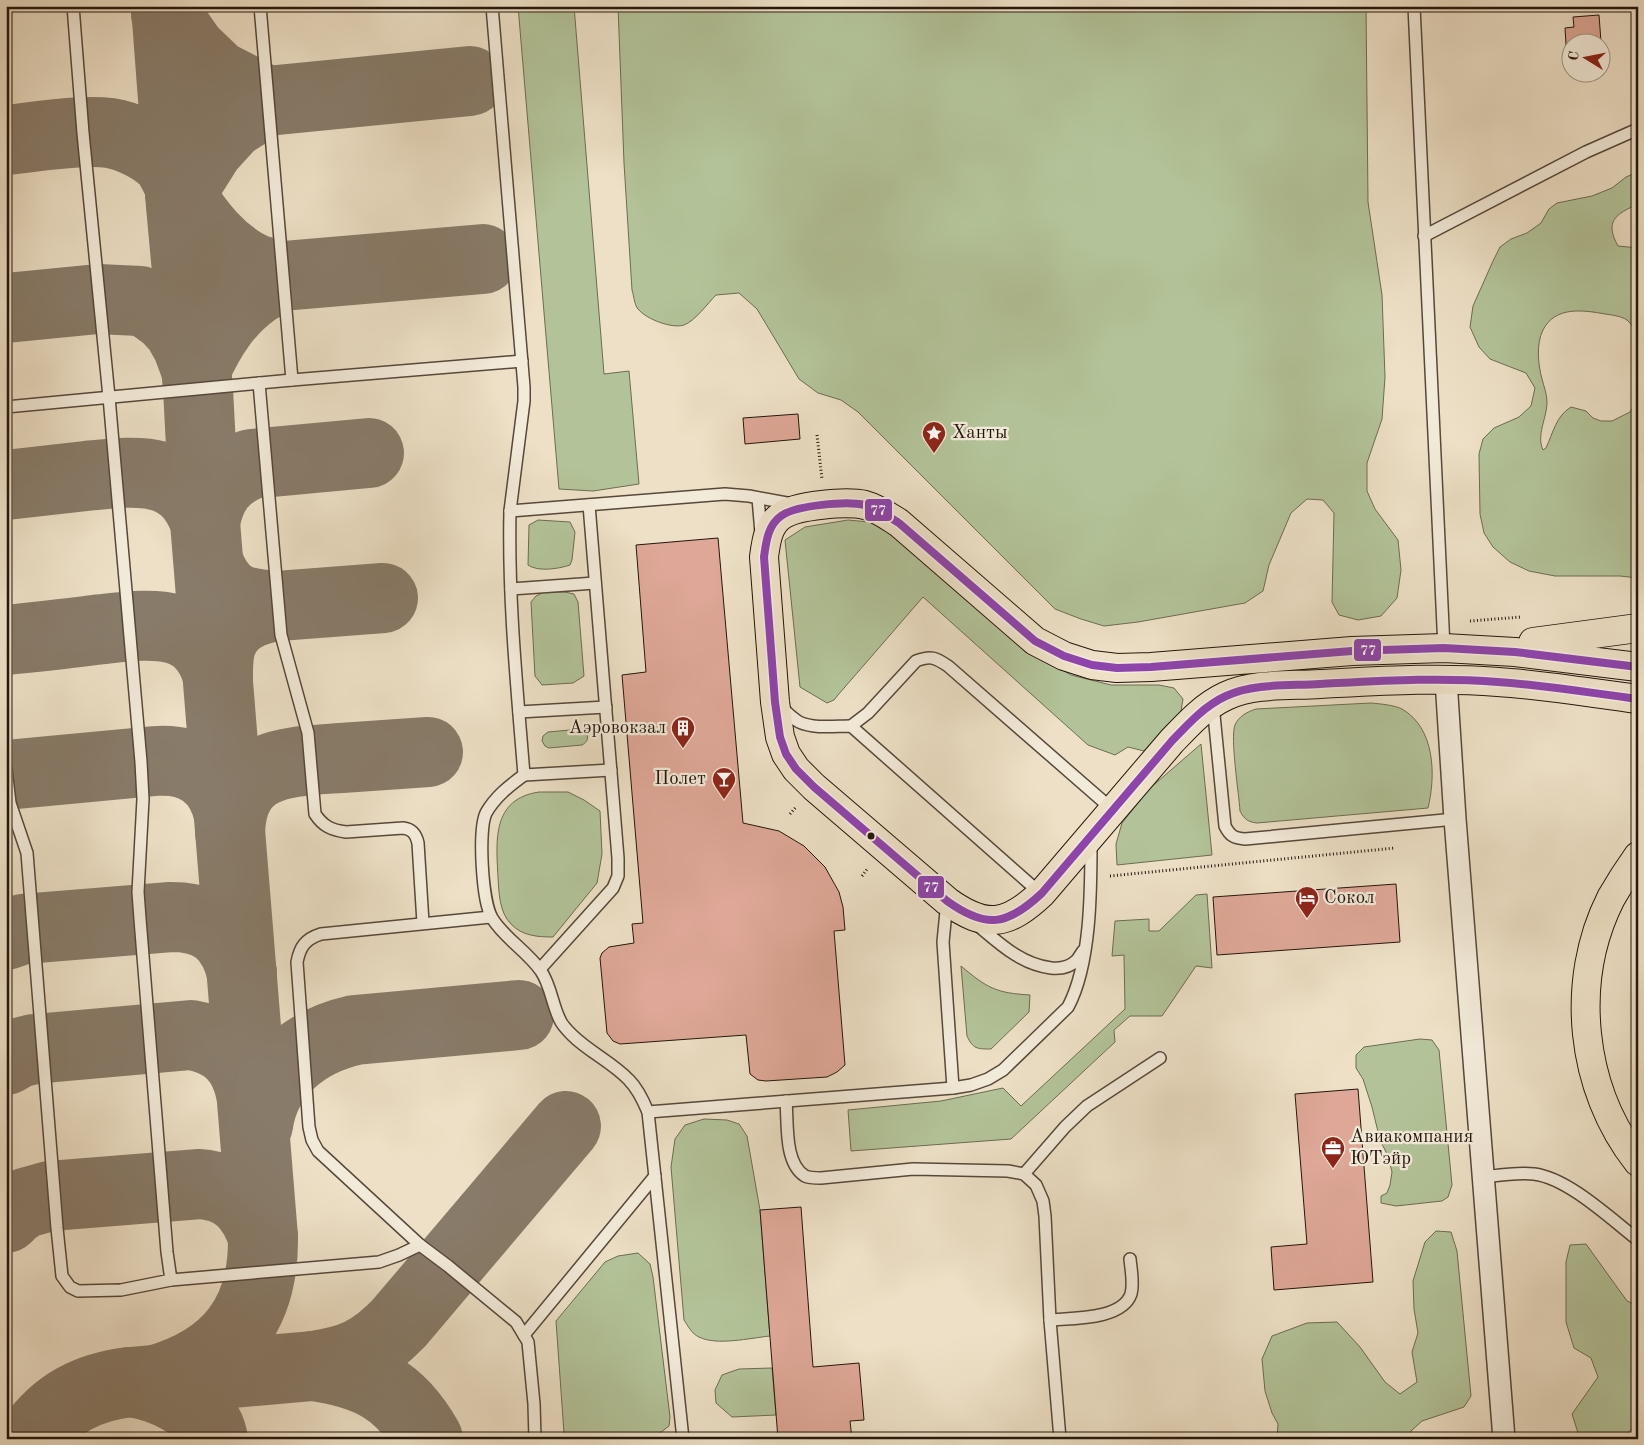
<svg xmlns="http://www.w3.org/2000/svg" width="1644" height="1445" font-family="'Old Standard TT',serif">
  <rect width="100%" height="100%" fill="#ede0c6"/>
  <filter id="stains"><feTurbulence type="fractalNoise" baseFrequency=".004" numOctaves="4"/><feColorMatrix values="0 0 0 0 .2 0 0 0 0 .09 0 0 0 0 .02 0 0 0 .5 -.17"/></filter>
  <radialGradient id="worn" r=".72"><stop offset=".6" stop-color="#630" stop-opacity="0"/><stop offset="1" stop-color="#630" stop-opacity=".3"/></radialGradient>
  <g fill="#b3c399" stroke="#6c6c52">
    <path d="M518,6H574L604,374L629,371L639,484L593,491L559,489Z"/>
    <path d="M618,6H1366L1368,202L1382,295L1385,377L1382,419L1367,463V491L1375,509L1398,540L1401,570L1397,598L1381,616L1358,620L1339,615L1332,602L1334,513L1323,500L1307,499L1291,513L1269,565L1263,591L1245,603L1138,622L1104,626L1081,619L1055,609L858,412L841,400L818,393L799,379L757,309L739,293L716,295C708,303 695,321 684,325C672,329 646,319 638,309C634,304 634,296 632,290L624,163Z"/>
    <path d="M1638,172V204C1616,214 1604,221 1618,246L1638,248V340C1636,333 1633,325 1627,320C1621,316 1612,315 1605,314C1583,310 1555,306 1543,330C1536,344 1538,364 1542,379C1544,387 1547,394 1547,402C1547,418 1536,435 1543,450L1546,448C1553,433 1556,416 1571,407L1586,411L1593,418L1601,421H1612L1630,412L1638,399V578L1620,576H1555L1529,571L1510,562L1493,547L1484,533L1480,514L1479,454L1483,439L1494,428L1519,417L1531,406L1535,388L1526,373L1490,359L1479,347L1470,327L1473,306L1493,261L1500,247L1511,239L1527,233L1541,223L1549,209L1557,203L1592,196L1612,188L1626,177Z"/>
    <path d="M538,520L570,522L575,532L572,560L570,565C558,569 538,572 528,565L529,525Z"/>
    <path d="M848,520L880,523L1030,651L1071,675L1111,685H1159L1174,688L1183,699L1181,711L1144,751L1128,747L1115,755L1088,745L923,597L838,695L834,700L827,703L800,687L785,540L805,527Z"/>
    <path d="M544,592H565L574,594L578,602L584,676L573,683L542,685L535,676L531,602L536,596Z"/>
    <path d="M1371,703C1381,704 1394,705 1402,709C1435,728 1436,775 1428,808L1257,823C1248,822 1244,819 1240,811C1239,794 1230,738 1235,725C1239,716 1247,712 1256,709Z"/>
    <path d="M581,729C589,733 590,741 582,745L549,748L545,746L542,741L543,736L548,732Z"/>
    <path d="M1201,744L1212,855L1117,865L1116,844L1122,823L1149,789Z"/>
    <path d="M539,792H568L584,800L600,811L602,854L597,883L553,937C538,937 522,936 511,924C499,912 499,892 498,877C496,840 492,799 539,792Z"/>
    <path d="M1207,894L1212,968L1196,966L1162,1016H1130L1114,1030L1115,1042L1011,1139L851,1151L848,1110L941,1101L1003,1088L1021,1106L1125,1009L1124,955L1112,956L1115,921L1149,919V931H1159L1196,895Z"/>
    <path d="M961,966C987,988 996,993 1030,995L1029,1012L991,1049C977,1049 973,1049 967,1036Z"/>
    <path d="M1420,1039L1432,1040L1439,1050L1452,1185L1448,1197L1442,1201L1396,1206L1381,1203V1196L1387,1193L1390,1185L1392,1172L1388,1156L1380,1140L1372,1107L1363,1079L1356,1068V1055L1364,1047Z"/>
    <path d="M704,1119L727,1120L739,1124L747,1136L760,1210L770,1336C750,1338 717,1346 699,1337C692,1334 688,1326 684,1320L671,1167L675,1139L685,1125Z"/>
    <path d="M1436,1231L1451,1232L1457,1251L1471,1396L1464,1407L1422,1421L1411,1431L1409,1439H1277L1278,1424L1272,1413L1265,1391L1262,1359L1272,1336L1307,1323L1337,1322L1360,1347L1385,1382L1400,1394L1417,1382L1412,1352L1418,1333L1414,1309L1413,1281L1425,1242Z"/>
    <path d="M1586,1244L1627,1301L1638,1306V1424L1620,1439H1588L1579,1436L1572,1414L1598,1377L1591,1358L1574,1348L1566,1322V1262L1570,1245Z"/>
    <path d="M638,1253L650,1264L653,1277L670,1417L669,1426L656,1436L635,1439H568L564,1433L556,1321L605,1262L618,1256Z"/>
    <path d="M772,1368L776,1415L732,1417L716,1403L715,1390L722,1375L739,1369Z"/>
  </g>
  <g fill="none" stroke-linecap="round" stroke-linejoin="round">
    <g stroke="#887b69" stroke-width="70">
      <path d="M166,6L181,206L198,389L205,522"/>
      <path d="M171,6L166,14L191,50L217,75L267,101L231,124L209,148L180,194C199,224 220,252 253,268C262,272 273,273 283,276C274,281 264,285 255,291C227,311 210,338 196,369"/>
      <path d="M267,101L470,81"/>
      <path d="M6,140C36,137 81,129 110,133C129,136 151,147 165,160C171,167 176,178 180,187"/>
      <path d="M283,276L483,259"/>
      <path d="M6,308L98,299L140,301L152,306L167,317L178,329L187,345L196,369"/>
      <path d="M6,485C33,482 60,479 86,476C137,471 184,464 205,522L263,1237C264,1313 229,1359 156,1380"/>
      <path d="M205,522C211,492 223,476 251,464L369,453"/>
      <path d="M209,564C223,600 243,604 278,606C252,610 227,620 220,649C218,658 218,667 218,676"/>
      <path d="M278,606L383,598"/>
      <path d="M6,640C35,637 65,634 94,630C145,625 200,613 218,676"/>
      <path d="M6,775L155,761C194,758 221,777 229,815"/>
      <path d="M230,832C233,761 286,762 341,758C370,756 399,754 428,752"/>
      <path d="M6,935L23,929L171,917C211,917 232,934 242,973"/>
      <path d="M6,1060L18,1053L34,1049L191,1035C226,1041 244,1060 251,1093"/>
      <path d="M258,1125C265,1073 306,1041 355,1030L519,1015"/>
      <path d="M6,1218L13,1211L25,1203L50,1196L200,1184C235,1187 252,1205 263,1237"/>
      <path d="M313,1366C367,1374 400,1389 428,1439"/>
      <path d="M130,1382C160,1386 207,1405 213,1439"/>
      <path d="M31,1439C56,1403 88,1387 130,1382L313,1366C352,1360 371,1352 399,1323L566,1126"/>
    </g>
  </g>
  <g fill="#dea797" stroke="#24160c">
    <path d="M1599,15L1601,42H1572V61H1567L1565,28L1574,27L1573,17Z"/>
    <path d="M798,414L800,439L745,444L743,418Z"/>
    <path d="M718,538L743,823L779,831L804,846L825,867L839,892L843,907L845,930L834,931L845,1065L837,1072L827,1077L766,1081L758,1080L750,1074L746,1035L620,1044L613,1041L607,1033L600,958L602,953L609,947L634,943L632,924L643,923L622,675L646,672L636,545Z"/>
    <path d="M1396,884L1400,942L1217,955L1213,897Z"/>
    <path d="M1358,1089L1373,1282L1274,1290L1271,1247L1307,1244L1295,1094Z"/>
    <path d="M801,1207L813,1367L859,1363L864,1420L850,1421L852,1439H778L760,1210Z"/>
  </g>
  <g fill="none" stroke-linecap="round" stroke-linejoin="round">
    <g stroke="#56483a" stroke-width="14">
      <g id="service">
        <path d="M260,6L292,380"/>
        <path d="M492,6L524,387V401L510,511C508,599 517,688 524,775C509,786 495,797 486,813C478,830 482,901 492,918C504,938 527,951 541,971C551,986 552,1004 560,1020C562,1025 568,1031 572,1035C589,1052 612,1062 629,1080C638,1089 643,1100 648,1112L683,1439"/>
        <path d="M1414,6L1444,648"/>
        <path d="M1424,236L1586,152L1638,129"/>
        <path d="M259,383L280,624L281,635L308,733L315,814C323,826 331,830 346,832L403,828C412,829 416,834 418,843L423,923"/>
        <path d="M6,407L292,380L522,361"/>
        <path d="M758,498L761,533"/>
        <path d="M510,511L725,494L749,496L792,504"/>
        <path d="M511,589L595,583"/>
        <path d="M1213,705L1225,826C1230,836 1234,838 1245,839L1455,819"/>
        <path d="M780,706C786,712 792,718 799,722C814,729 835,726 851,726L1031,885L1042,893"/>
        <path d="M519,712L606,707"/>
        <path d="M851,726L868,713L916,661C931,655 936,658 948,666L1113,810"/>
        <path d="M6,769L10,803L27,853L57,1228L62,1276L70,1287L78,1291L121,1290L171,1280L167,1252L140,919L138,892L143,799L141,762L109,397L83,133L73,6"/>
        <path d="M524,775L611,770"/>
        <path d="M947,901L943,942L953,1088"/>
        <path d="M491,917L321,934C305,939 300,947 297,962L309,1127L312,1140L318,1151L420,1245L448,1266L516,1322L528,1342L534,1404L535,1439"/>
        <path d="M975,923C999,943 1020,964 1051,968C1060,969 1070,967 1077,960C1079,957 1081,954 1083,951"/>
        <path d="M540,969L613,888L618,876V858L589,505"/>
        <path d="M786,1101C788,1124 784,1163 805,1176C809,1178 816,1178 821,1178L913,1169L1008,1171L1024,1174L1036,1185L1043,1201L1045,1216L1050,1320L1060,1439"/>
        <path d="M648,1112L953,1088L971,1085L988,1079L1003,1070L1068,1007C1091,964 1091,890 1091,841"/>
        <path d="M1024,1174L1065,1127L1087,1106L1160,1058"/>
        <path d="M1484,1177C1500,1175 1517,1172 1534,1174C1568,1178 1611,1219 1638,1240"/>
        <path d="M171,1280L379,1262L399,1255L420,1245"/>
        <path d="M1050,1320C1072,1318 1122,1320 1131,1294C1134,1283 1131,1270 1130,1259"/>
        <path d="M524,1335L655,1176"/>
      </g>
    </g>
    <g stroke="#56483a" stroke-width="24">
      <path id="minor" d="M1446,680L1455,819L1504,1439"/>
    </g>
    <g stroke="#24160c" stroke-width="30">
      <g id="primary">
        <path d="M1533,642L1638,628"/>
        <path d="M1638,667L1515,652L1444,648L1352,651L1151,667L1117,668L1092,665L1064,656L1035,641L899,523C888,516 877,508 865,505C847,501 796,505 781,516C768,525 766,542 764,557L775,702L780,737L786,754L796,769L814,787L947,901C986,929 1007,926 1042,893L1171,742C1187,725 1204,706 1226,696C1254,683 1289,686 1320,684C1379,681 1439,677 1498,682C1545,685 1591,693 1638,699"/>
        <path d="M1638,856C1628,870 1619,884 1611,898C1569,981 1580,1089 1638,1162"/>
      </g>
    </g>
    <g stroke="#24160c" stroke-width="3" stroke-dasharray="1 2.5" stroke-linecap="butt">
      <path d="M817,435L822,479"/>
      <path d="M1470,621L1521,617"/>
      <path d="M790,814L796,807"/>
      <path d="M862,876L868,868"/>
      <path d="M1110,876L1395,848"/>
    </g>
    <use href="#service" stroke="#f3ebda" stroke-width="11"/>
    <use href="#minor" stroke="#f3ebda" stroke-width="21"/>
    <use href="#primary" stroke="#ede0c6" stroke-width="28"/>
    <g stroke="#f3ebda" stroke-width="11">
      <path id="bus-1" d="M1638,667L1515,652L1444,648L1352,651L1151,667L1117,668L1092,665L1064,656L1035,641L899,523C888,516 877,508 865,505C847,501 796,505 781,516C768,525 766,542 764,557L775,702L780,737L786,754L796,769L814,787L947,901C986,929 1007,926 1042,893L1171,742C1187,725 1204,706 1226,696C1254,683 1289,686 1320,684C1379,681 1439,677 1498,682C1545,685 1591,693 1638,699"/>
    </g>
    <use href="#bus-1" stroke="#8e44ad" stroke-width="8"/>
  </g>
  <defs>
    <g id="sight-pin" transform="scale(1.25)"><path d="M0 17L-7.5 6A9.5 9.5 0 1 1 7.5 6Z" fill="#8f2418" stroke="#f3ebda"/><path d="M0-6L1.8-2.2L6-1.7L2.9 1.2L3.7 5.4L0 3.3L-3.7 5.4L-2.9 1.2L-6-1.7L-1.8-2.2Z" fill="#fff"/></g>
    <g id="building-pin" transform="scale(1.25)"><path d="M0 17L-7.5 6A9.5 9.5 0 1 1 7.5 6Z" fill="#8f2418" stroke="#f3ebda"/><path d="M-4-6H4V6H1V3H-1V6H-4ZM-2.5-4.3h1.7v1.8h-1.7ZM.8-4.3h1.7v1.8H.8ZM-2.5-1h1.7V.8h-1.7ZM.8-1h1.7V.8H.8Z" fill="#fff"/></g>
    <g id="bar-pin" transform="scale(1.25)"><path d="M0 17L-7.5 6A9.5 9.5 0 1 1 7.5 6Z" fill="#8f2418" stroke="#f3ebda"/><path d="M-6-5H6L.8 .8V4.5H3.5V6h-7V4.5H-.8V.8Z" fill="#fff"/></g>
    <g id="hotel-pin" transform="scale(1.25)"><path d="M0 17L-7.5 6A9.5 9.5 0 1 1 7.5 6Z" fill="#8f2418" stroke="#f3ebda"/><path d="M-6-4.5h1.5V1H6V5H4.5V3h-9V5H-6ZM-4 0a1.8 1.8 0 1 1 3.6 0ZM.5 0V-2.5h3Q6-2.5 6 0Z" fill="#fff"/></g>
    <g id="office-pin" transform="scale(1.25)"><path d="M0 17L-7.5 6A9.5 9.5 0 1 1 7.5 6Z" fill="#8f2418" stroke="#f3ebda"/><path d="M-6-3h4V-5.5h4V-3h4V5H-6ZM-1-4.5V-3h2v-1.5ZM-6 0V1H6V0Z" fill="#fff"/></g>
  </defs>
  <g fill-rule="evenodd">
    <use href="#sight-pin" x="934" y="433"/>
    <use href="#building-pin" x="683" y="728"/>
    <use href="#bar-pin" x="724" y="779"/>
    <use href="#hotel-pin" x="1307" y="898"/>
    <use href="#office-pin" x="1333" y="1148"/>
  </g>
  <circle fill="#24160c" stroke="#f3ebda" stroke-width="2" cx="871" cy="836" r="4.5"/>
  <g text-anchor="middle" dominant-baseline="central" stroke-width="4.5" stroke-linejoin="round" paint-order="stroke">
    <g font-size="19" fill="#24160c" stroke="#f3ebda" text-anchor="start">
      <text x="952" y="433">Ханты</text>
      <text x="666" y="728" text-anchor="end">Аэровокзал</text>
      <text x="706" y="779" text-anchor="end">Полет</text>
      <text x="1324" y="898">Сокол</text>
      <text x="1350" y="1137">Авиакомпания<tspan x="1350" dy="22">ЮТэйр</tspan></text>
    </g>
  </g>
  <g stroke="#f3ebda" stroke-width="2">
    <rect x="864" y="498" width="29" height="24" rx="5" fill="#8e44ad"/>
    <rect x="1353" y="638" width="29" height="24" rx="5" fill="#8e44ad"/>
    <rect x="917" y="875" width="28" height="24" rx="5" fill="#8e44ad"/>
  </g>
  <g font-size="14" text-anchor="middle" font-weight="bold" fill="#fff">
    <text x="878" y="515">77</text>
    <text x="1368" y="655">77</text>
    <text x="931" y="892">77</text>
  </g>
  <rect width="1644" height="1445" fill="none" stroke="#ede0c6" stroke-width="25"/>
  <rect x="8" y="8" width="1629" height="1430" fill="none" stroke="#24160c" stroke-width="2.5"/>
  <rect x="12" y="12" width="1619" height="1420" fill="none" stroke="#24160c"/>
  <g transform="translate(1586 58) rotate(280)"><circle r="24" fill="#f3ebda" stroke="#a09688"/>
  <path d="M0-4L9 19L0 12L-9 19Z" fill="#8f2418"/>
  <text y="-8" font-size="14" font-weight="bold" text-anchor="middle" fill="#24160c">С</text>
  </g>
  <rect width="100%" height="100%" filter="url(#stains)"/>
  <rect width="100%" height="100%" fill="url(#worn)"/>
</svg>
